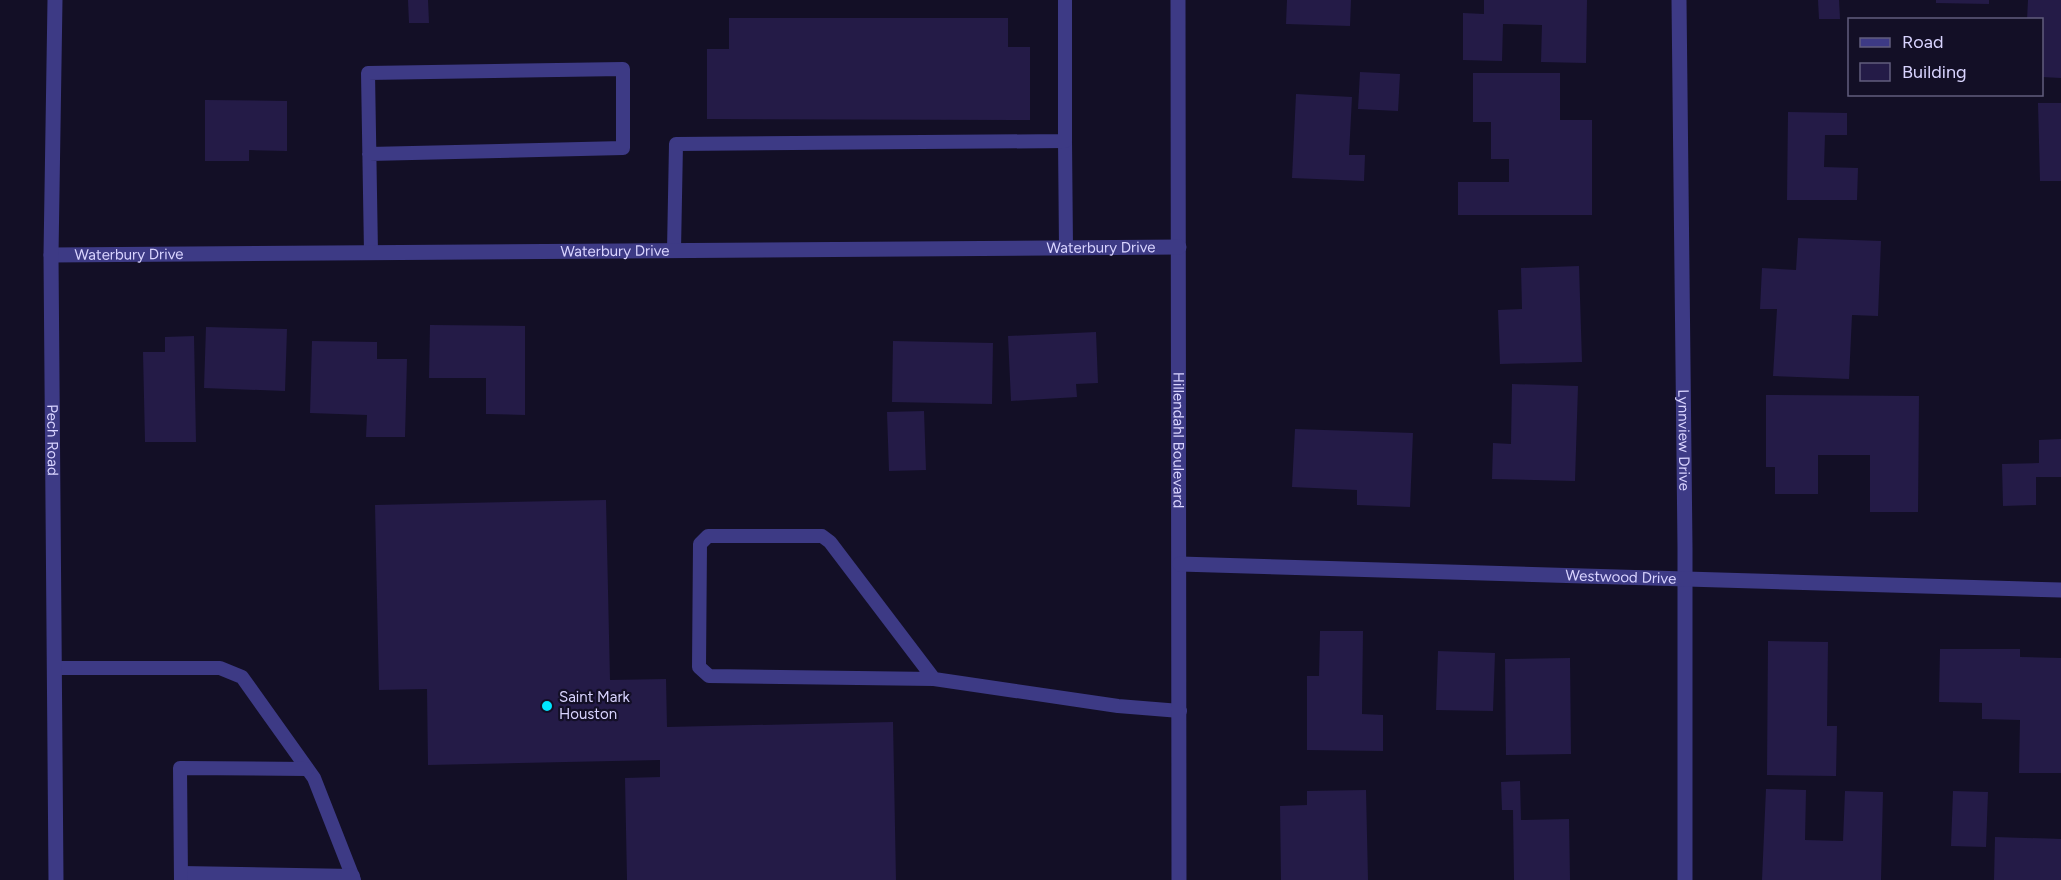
<svg xmlns="http://www.w3.org/2000/svg" width="2061" height="880" font-family="Figtree,sans-serif">
  <rect width="100%" height="100%" fill="#130f26"/>
  <g fill="#241b47">
    <path d="M408,0H428L429,23H409Z"/>
    <path d="M1287,0H1351L1350,26L1286,24Z"/>
    <path d="M1484,0H1587L1586,63L1541,62L1542,25L1503,24L1502,61L1463,60V13L1484,14Z"/>
    <path d="M1818,0H1839L1840,19H1819Z"/>
    <path d="M1936,0H1989V4L1936,3Z"/>
    <path d="M2028,0H2061V78L2042,77V20H2027Z"/>
    <path d="M729,18H1008V47H1030V120L707,119V49H729Z"/>
    <path d="M1360,72L1400,74L1398,111L1358,109Z"/>
    <path d="M1473,73H1560V120H1592V215H1458V182H1509V159H1491V122H1473Z"/>
    <path d="M1296,94L1352,97L1349,155H1365L1364,181L1292,178Z"/>
    <path d="M205,100L287,101V151L249,150V161H205Z"/>
    <path d="M2038,103H2061V181H2040Z"/>
    <path d="M1788,112L1847,113V135H1825L1824,167L1858,168L1857,200H1787Z"/>
    <path d="M1798,238L1881,241L1878,316L1852,315L1849,379L1773,376L1777,309H1760L1762,268L1796,270Z"/>
    <path d="M1579,266L1582,362L1500,364L1498,310L1522,309L1521,268Z"/>
    <path d="M430,325L525,326V415L486,414V378H429Z"/>
    <path d="M206,327L287,329L285,391L204,388Z"/>
    <path d="M1096,332L1098,383L1076,384L1077,397L1011,401L1008,336Z"/>
    <path d="M194,336L196,442H145L143,352H165V337Z"/>
    <path d="M312,341L377,342V359H407L405,437H366L367,415L310,413Z"/>
    <path d="M893,341L993,343L992,404L892,402Z"/>
    <path d="M1512,384L1578,386L1575,481L1492,479L1493,443L1511,444Z"/>
    <path d="M1766,395L1919,396L1918,512H1870V455H1818V494H1775V467H1766Z"/>
    <path d="M924,411L926,470L889,471L887,412Z"/>
    <path d="M1295,429L1413,433L1410,507L1357,505V490L1292,487Z"/>
    <path d="M2061,439V477H2036V505L2003,506L2002,464L2039,463V440Z"/>
    <path d="M606,500L610,680L666,679L667,727L893,722L896,880H627L625,778L660,777V760L428,765L427,689L379,690L375,505Z"/>
    <path d="M1320,631H1363L1362,714L1383,715V751L1307,750V676H1319Z"/>
    <path d="M1768,641L1828,642L1827,726H1837L1836,776L1767,775Z"/>
    <path d="M1940,649H2020V657L2061,658V773H2019L2020,720L1982,719V703L1939,702Z"/>
    <path d="M1438,651L1495,653L1493,711L1436,710Z"/>
    <path d="M1570,658L1571,754L1506,755L1505,659Z"/>
    <path d="M1520,781L1521,820L1569,819L1570,880H1514L1513,810H1502L1501,782Z"/>
    <path d="M1766,789L1806,790L1805,840L1843,841L1845,791L1883,792L1881,880H1762Z"/>
    <path d="M1366,790L1368,880H1281L1280,806L1307,805V791Z"/>
    <path d="M1953,791L1988,792L1986,847L1951,846Z"/>
    <path d="M1995,837L2061,839V880H1994Z"/>
  </g>
  <g fill="none" stroke-linecap="round" stroke-linejoin="round">
    <g stroke="#3d3a85" stroke-width="14">
      <path d="M1065,141L1066,248"/>
      <path d="M369,154L623,148V69L368,73L371,253"/>
      <path d="M674,250L676,144L1065,141V0"/>
      <path d="M54,668H220L242,677L314,778L354,880"/>
      <path d="M934,679L830,542L822,536H708L700,544L699,667L709,676L934,679L1118,706L1180,711"/>
      <path d="M181,873L353,876"/>
      <path d="M181,880L180,768L307,769"/>
    </g>
    <g stroke="#3d3a85" stroke-width="15">
      <path id="s1" d="M1178,0L1179,880"/>
      <path id="s2" d="M1679,0L1685,548V880"/>
      <path id="s3" d="M51,255L1179,247"/>
      <path id="s4" d="M1180,564L2061,590"/>
    </g>
    <path stroke="#3d3a85" stroke-width="15" id="s5" d="M55,0L51,255L56,880"/>
  </g>
  <circle fill="#00e5ff" stroke="#130f26" stroke-width="2" cx="547" cy="706" r="6"/>
  <g text-anchor="middle" dominant-baseline="central" stroke-width="4.5" stroke-linejoin="round" paint-order="stroke">
    <g font-size="15" fill="#d9d4ff" stroke="#130f26">
      <text stroke="none"><textPath href="#s3" startOffset="1050">Waterbury Drive</textPath></text>
      <text stroke="none"><textPath href="#s3" startOffset="564">Waterbury Drive</textPath></text>
      <text stroke="none"><textPath href="#s3" startOffset="78">Waterbury Drive</textPath></text>
      <text stroke="none"><textPath href="#s5" startOffset="440">Pech Road</textPath></text>
      <text stroke="none"><textPath href="#s1" startOffset="440">Hillendahl Boulevard</textPath></text>
      <text stroke="none"><textPath href="#s2" startOffset="440">Lynnview Drive</textPath></text>
      <text stroke="none"><textPath href="#s4" startOffset="441">Westwood Drive</textPath></text>
    </g>
    <g font-size="15" fill="#d9d4ff" stroke="#130f26" text-anchor="start">
      <text x="559" y="697">Saint Mark<tspan x="559" dy="17">Houston</tspan></text>
    </g>
  </g>
  <rect x="1848" y="18" width="195" height="78" fill="#130f26" stroke="#625e7d" stroke-width="1.5"/>
  <rect x="1860" y="38" width="30" height="9" fill="#3d3a85" stroke="#625e7d" stroke-width="1.5"/>
  <text x="1902" y="48" font-size="18" fill="#d9d4ff">Road</text>
  <rect x="1860" y="63" width="30" height="18" fill="#241b47" stroke="#625e7d" stroke-width="1.5"/>
  <text x="1902" y="78" font-size="18" fill="#d9d4ff">Building</text>
</svg>
